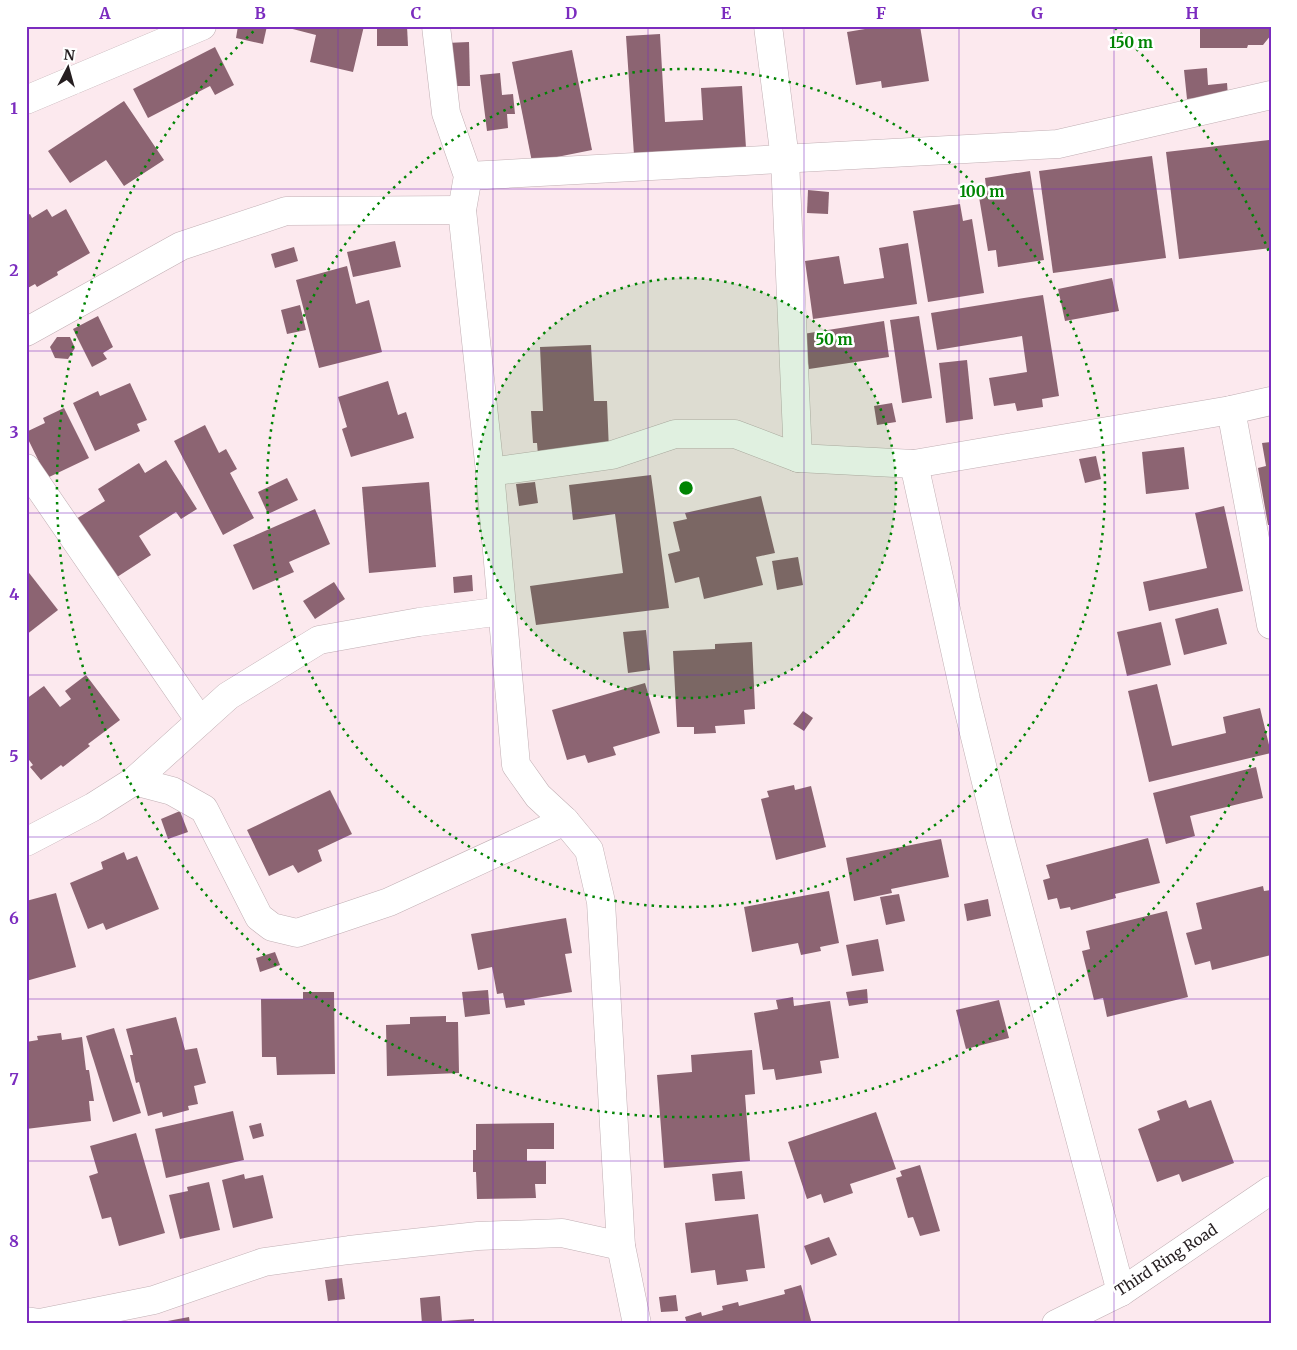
<svg xmlns="http://www.w3.org/2000/svg" width="1297" height="1350" font-family="Merriweather,serif">
  <rect width="100%" height="100%" fill="#fce9ee"/>
  <g fill="#8c6472">
    <path d="M238,26H267L263,44L236,38Z"/>
    <path d="M281,26H364L353,72L310,62L316,35Z"/>
    <path d="M377,26H407L408,46H377Z"/>
    <path d="M883,26H920L929,81L882,88L881,81L856,85L847,32Z"/>
    <path d="M1200,26H1271V35L1263,45H1248L1247,48H1200Z"/>
    <path d="M660,34L665,122L703,120L701,88L742,86L746,148L634,155L626,36Z"/>
    <path d="M469,42L470,86H447L446,43Z"/>
    <path d="M215,47L234,85L215,95L210,86L148,118L133,89Z"/>
    <path d="M572,50L592,150L532,162L512,62Z"/>
    <path d="M1207,68L1208,85L1227,83L1228,96L1187,99L1184,70Z"/>
    <path d="M500,73L502,95L513,94L515,114H507L508,128L487,131L480,75Z"/>
    <path d="M124,101L164,160L124,186L106,160L70,183L48,151Z"/>
    <path d="M1269,140L1271,157V248L1179,259L1166,152Z"/>
    <path d="M1152,156L1166,258L1053,273L1039,171Z"/>
    <path d="M1030,171L1044,260L998,267L996,250L988,251L979,197L987,196L985,178Z"/>
    <path d="M808,190L829,192L828,214L807,213Z"/>
    <path d="M960,204L963,221L972,219L984,293L928,302L913,211Z"/>
    <path d="M47,209L52,217L66,209L90,253L57,272L58,275L37,287L35,284L26,289V216L30,214L32,218Z"/>
    <path d="M395,241L401,267L353,277L347,252Z"/>
    <path d="M908,243L917,304L813,319L805,261L839,256L844,284L884,278L879,248Z"/>
    <path d="M294,247L298,261L275,268L271,254Z"/>
    <path d="M347,266L356,304L369,300L382,352L319,368L296,280Z"/>
    <path d="M1112,278L1119,311L1065,321L1058,289Z"/>
    <path d="M1043,295L1059,396L1042,399L1043,407L1017,411L1015,403L994,406L989,378L1027,372L1022,336L937,350L931,313Z"/>
    <path d="M300,305L306,330L287,334L281,310Z"/>
    <path d="M98,316L113,347L103,353L107,359L92,367L73,329Z"/>
    <path d="M919,316L932,398L902,403L890,320Z"/>
    <path d="M884,321L889,357L809,369L803,334Z"/>
    <path d="M57,337H70L75,348L68,359L55,358L50,347Z"/>
    <path d="M591,345L594,401H607L609,451L538,455L537,443H533L531,411H543L540,347Z"/>
    <path d="M967,360L973,419L946,423L939,363Z"/>
    <path d="M388,381L398,415L406,412L414,438L351,457L342,429L347,427L338,397Z"/>
    <path d="M130,383L147,420L137,424L140,431L95,451L73,403L98,391L100,396Z"/>
    <path d="M892,403L896,422L877,425L874,406Z"/>
    <path d="M64,408L89,458L47,478L26,435V432L45,423L43,418Z"/>
    <path d="M205,425L219,453L226,449L237,469L230,473L254,518L223,535L174,441Z"/>
    <path d="M1271,442V525H1268L1258,468L1266,466L1262,443Z"/>
    <path d="M1184,447L1189,489L1146,494L1142,452Z"/>
    <path d="M1096,456L1101,479L1085,483L1079,459Z"/>
    <path d="M166,460L197,509L181,519L176,512L139,536L151,555L114,579L76,519L105,501L98,489L139,463L145,473Z"/>
    <path d="M651,475L669,608L536,625L530,586L623,573L615,514L573,520L569,485Z"/>
    <path d="M287,478L298,500L268,514L258,492Z"/>
    <path d="M429,482L436,567L369,573L362,487Z"/>
    <path d="M535,482L538,503L519,506L516,484Z"/>
    <path d="M761,496L775,553L756,557L763,585L704,599L699,577L675,583L668,554L680,551L673,522L687,519L685,513Z"/>
    <path d="M1224,506L1243,591L1149,611L1143,582L1207,568L1195,513Z"/>
    <path d="M315,509L330,544L289,562L294,572L253,590L233,545Z"/>
    <path d="M798,557L803,585L777,590L772,561Z"/>
    <path d="M26,569L58,610L26,635Z"/>
    <path d="M472,575L473,591L454,593L453,577Z"/>
    <path d="M334,582L345,599L315,619L303,601Z"/>
    <path d="M1218,608L1227,644L1184,655L1175,619Z"/>
    <path d="M1161,622L1171,665L1127,676L1117,632Z"/>
    <path d="M646,630L650,670L628,673L623,632Z"/>
    <path d="M752,642L755,709L744,710L745,724L715,726L716,733L694,734V727H677L673,651L715,649V644Z"/>
    <path d="M86,675L120,720L88,744L90,746L63,767L61,765L41,780L30,767L33,765L26,756V699L44,686L60,707L71,699L65,691Z"/>
    <path d="M645,683L660,733L613,747L616,755L588,763L585,755L567,760L552,710Z"/>
    <path d="M1157,684L1172,746L1226,733L1223,717L1260,708L1271,753L1149,782L1128,691Z"/>
    <path d="M803,711L813,718L804,731L793,724Z"/>
    <path d="M1256,767L1263,798L1190,816L1195,836L1166,844L1153,793Z"/>
    <path d="M794,785L795,790L811,786L826,847L776,860L761,799L769,797L767,791Z"/>
    <path d="M330,790L352,834L318,850L322,861L298,873L293,865L269,876L247,830Z"/>
    <path d="M180,811L188,832L168,839L161,819Z"/>
    <path d="M1148,838L1160,883L1115,894L1116,898L1071,910L1070,907L1060,909L1057,898L1048,900L1043,880L1050,878L1046,865Z"/>
    <path d="M941,839L949,877L891,889L892,893L854,901L846,858Z"/>
    <path d="M124,852L127,860L137,856L159,909L106,930L103,923L88,929L70,883L103,869L101,862Z"/>
    <path d="M1263,886L1264,891L1271,890V955L1212,970L1210,961L1195,965L1186,933L1202,929L1196,903Z"/>
    <path d="M829,891L839,943L820,947L821,951L801,955L798,943L752,952L744,907Z"/>
    <path d="M56,893L76,967L26,981V901Z"/>
    <path d="M899,894L905,921L886,925L880,897Z"/>
    <path d="M988,899L991,916L967,921L964,904Z"/>
    <path d="M1167,911L1188,997L1107,1017L1103,998L1094,1000L1082,951L1090,949L1086,931Z"/>
    <path d="M566,918L572,953L565,954L572,992L524,1000L525,1005L506,1008L503,993L497,994L492,967L478,970L471,934Z"/>
    <path d="M878,939L884,971L852,976L846,945Z"/>
    <path d="M275,952L280,965L260,972L256,958Z"/>
    <path d="M867,989L868,1003L849,1006L846,992Z"/>
    <path d="M488,990L490,1014L465,1017L462,992Z"/>
    <path d="M303,992H334L335,1074L277,1075L276,1057H262L261,999H303Z"/>
    <path d="M793,997L794,1006L830,1001L839,1058L820,1061L822,1073L776,1080L774,1069L763,1070L754,1013L778,1009L776,1000Z"/>
    <path d="M999,1000L1009,1038L966,1049L956,1010Z"/>
    <path d="M446,1016V1022H458L459,1073L387,1076L386,1025L410,1024V1017Z"/>
    <path d="M176,1017L185,1050L197,1048L206,1083L194,1086L198,1104L188,1106L189,1110L163,1117L162,1112L148,1116L139,1082L136,1083L130,1055H133L126,1029Z"/>
    <path d="M114,1028L141,1113L113,1122L86,1036Z"/>
    <path d="M61,1033L62,1040L82,1037L86,1070H89L94,1101H89L91,1121L26,1129V1042L38,1040L37,1036Z"/>
    <path d="M752,1050L755,1094L745,1095L750,1161L664,1168L657,1075L692,1072L691,1055Z"/>
    <path d="M1186,1100L1189,1108L1211,1100L1234,1163L1182,1182L1179,1174L1157,1182L1138,1129L1160,1120L1157,1111Z"/>
    <path d="M233,1111L244,1160L166,1178L155,1129Z"/>
    <path d="M876,1112L896,1169L850,1184L853,1193L824,1203L821,1194L807,1199L788,1142Z"/>
    <path d="M261,1123L264,1136L253,1139L249,1126Z"/>
    <path d="M554,1123V1149H527V1161H546V1184H535L536,1198L477,1199L476,1172H473V1150H476V1124Z"/>
    <path d="M136,1133L165,1233L119,1246L111,1217L102,1219L89,1176L98,1173L90,1146Z"/>
    <path d="M920,1165L940,1231L920,1236L913,1217L908,1218L896,1178L902,1176L900,1171Z"/>
    <path d="M742,1171L745,1199L715,1201L712,1174Z"/>
    <path d="M244,1174L245,1179L263,1175L273,1218L233,1228L222,1180Z"/>
    <path d="M209,1182L220,1230L180,1239L169,1195L188,1191L187,1187Z"/>
    <path d="M758,1214L765,1268L746,1270L748,1281L717,1285L715,1270L691,1273L685,1223Z"/>
    <path d="M829,1237L837,1255L811,1265L804,1246Z"/>
    <path d="M342,1278L345,1299L328,1301L325,1280Z"/>
    <path d="M801,1285L812,1324H687L685,1317L701,1312L702,1316L723,1310L722,1306L738,1302L739,1306L785,1294L784,1290Z"/>
    <path d="M676,1295L678,1311L661,1312L659,1297Z"/>
    <path d="M440,1296L442,1321L474,1319V1324H422L420,1298Z"/>
    <path d="M189,1317L190,1324H158L157,1323Z"/>
  </g>
  <g fill="none" stroke-linecap="round" stroke-linejoin="round">
    <g stroke="#c1afb4" stroke-width="29">
      <g id="minor">
        <path d="M436,26L446,113L468,176L462,210L490,472L516,765L538,796L565,821L589,850L601,902L621,1246L637,1324"/>
        <path d="M768,26L785,159L798,458"/>
        <path d="M26,100L202,26"/>
        <path d="M468,176L1058,144L1271,95"/>
        <path d="M26,332L181,246L286,211L462,210"/>
        <path d="M1231,410L1271,625"/>
        <path d="M914,464L966,700L998,831L1121,1292"/>
        <path d="M26,468L200,721"/>
        <path d="M490,472L612,455L675,434H735L798,458L914,464L1231,410L1271,401"/>
        <path d="M134,781L172,791L204,809L259,917L272,927L297,933L389,902L565,821"/>
        <path d="M26,842L93,807L134,781L228,696L319,640L419,622L502,611"/>
        <path d="M26,1321L40,1323L154,1300L264,1262L349,1250L478,1236L562,1233L621,1246"/>
      </g>
    </g>
    <g stroke="#c1afb4" stroke-width="29">
      <path id="tertiary" d="M1056,1324L1121,1292L1271,1190"/>
    </g>
    <use href="#minor" stroke="#fff" stroke-width="28"/>
    <use href="#tertiary" stroke="#fff" stroke-width="28"/>
  </g>
  <path fill="none" stroke="#7b2cbf" stroke-width="1" stroke-opacity="0.55" d="M183,26V1324M338,26V1324M493,26V1324M648,26V1324M804,26V1324M959,26V1324M1114,26V1324M26,189H1271M26,351H1271M26,513H1271M26,675H1271M26,837H1271M26,999H1271M26,1161H1271"/>
  <circle cx="686" cy="488" r="210" fill="#008403" fill-opacity=".12"/>
  <g fill="none" stroke="#008403" stroke-width="2.5" stroke-dasharray="2.5 5">
    <circle cx="686" cy="488" r="210"/>
    <circle cx="686" cy="488" r="419"/>
    <path d="M1269 724A629 629 0 1 1 257 28M1115 28A629 629 0 0 1 1269 252"/>
  </g>
  <g text-anchor="middle" dominant-baseline="central" stroke-width="5" stroke-linejoin="round" paint-order="stroke">
    <g font-size="15" fill="#251e20" stroke="#fff">
      <text transform="translate(1166 1260) rotate(-33)">Third Ring Road</text>
    </g>
  </g>
  <circle cx="686" cy="488" r="8" fill="#008403" stroke="#fff" stroke-width="2.5"/>
  <g font-size="15" text-anchor="middle" font-weight="bold" fill="#008403" stroke="#fff" stroke-width="5" stroke-linejoin="round" paint-order="stroke">
    <text x="1131" y="48">150 m</text>
    <text x="982" y="197">100 m</text>
    <text x="834" y="345">50 m</text>
  </g>
  <rect width="1297" height="1350" fill="none" stroke="#ffffff" stroke-width="55"/>
  <g transform="translate(68 68) rotate(6)" stroke="#ffffff" stroke-width="4" paint-order="stroke">
  <path d="M0-4L9 19L0 12L-9 19Z" fill="#251e20"/>
  <text y="-8" font-size="14" font-weight="bold" text-anchor="middle" fill="#251e20">N</text>
  </g>
  <rect x="28" y="28" width="1242" height="1294" fill="none" stroke="#7b2cbf" stroke-width="2"/>
  <g font-size="16" text-anchor="middle" font-weight="bold" fill="#7b2cbf">
    <text x="105" y="19">A</text>
    <text x="260" y="19">B</text>
    <text x="416" y="19">C</text>
    <text x="571" y="19">D</text>
    <text x="726" y="19">E</text>
    <text x="881" y="19">F</text>
    <text x="1037" y="19">G</text>
    <text x="1192" y="19">H</text>
    <text x="14" y="114">1</text>
    <text x="14" y="276">2</text>
    <text x="14" y="438">3</text>
    <text x="14" y="600">4</text>
    <text x="14" y="762">5</text>
    <text x="14" y="924">6</text>
    <text x="14" y="1085">7</text>
    <text x="14" y="1247">8</text>
  </g>
</svg>
